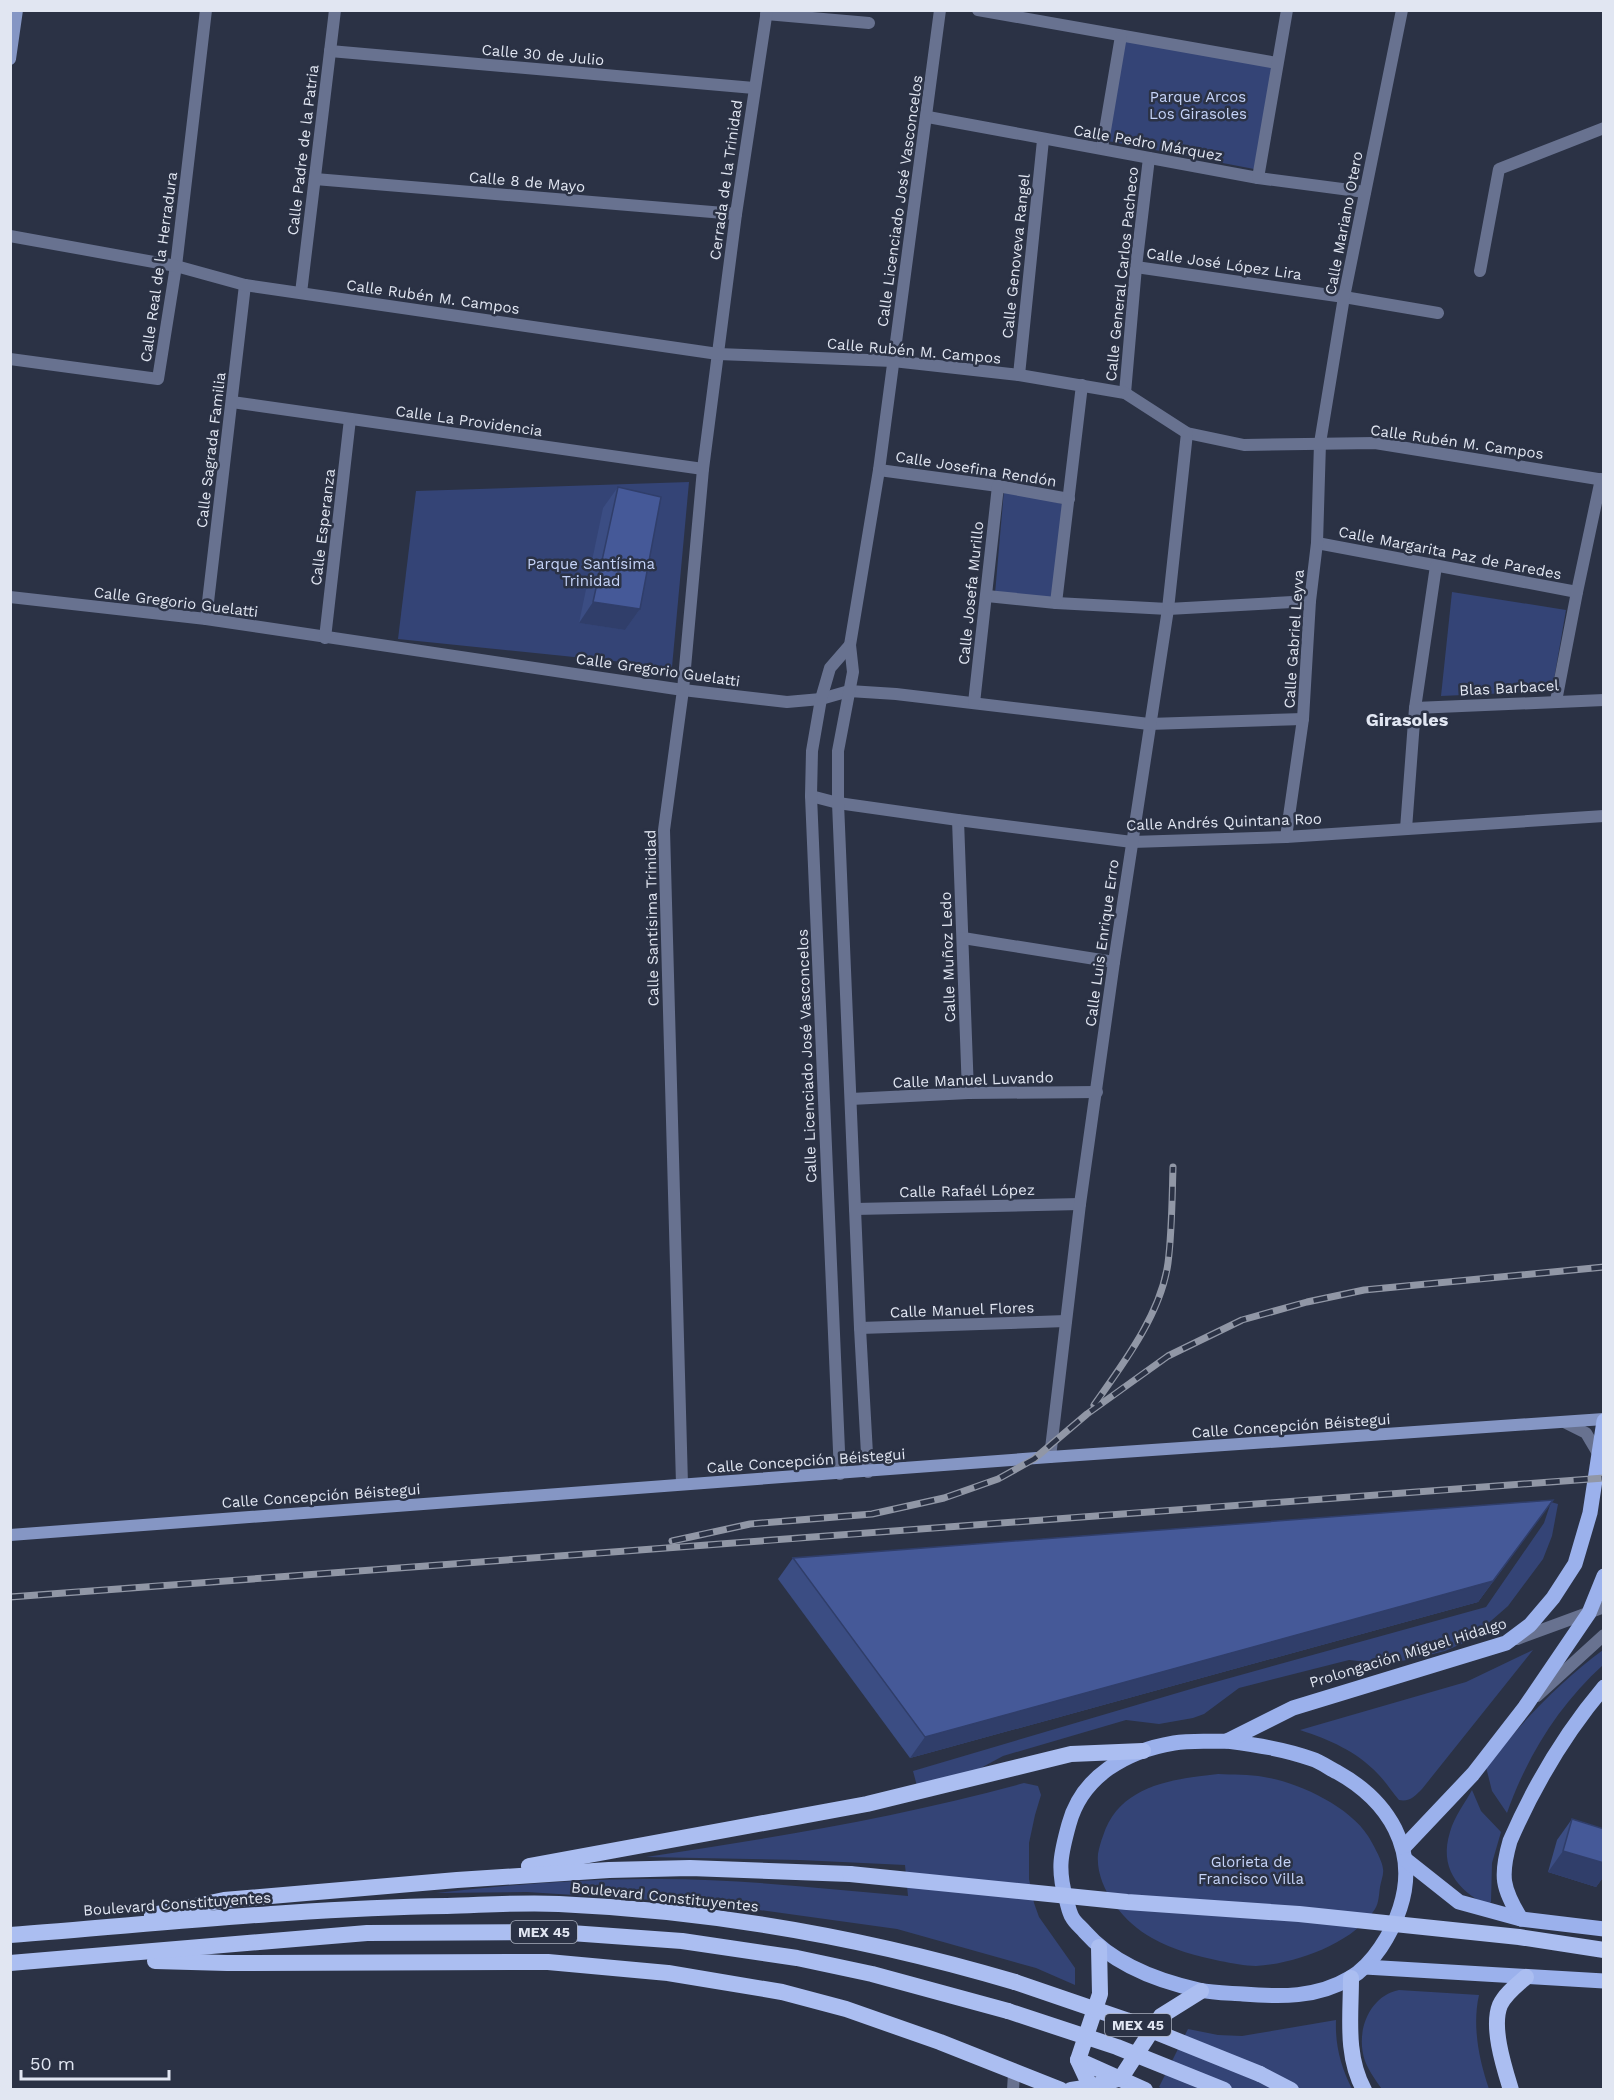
<svg xmlns="http://www.w3.org/2000/svg" width="1614" height="2100" font-family="'Work Sans',sans-serif">
  <rect width="100%" height="100%" fill="#2b3245"/>
  <g fill="#344476">
    <path d="M1124,40L1274,67L1254,169L1108,141Z"/>
    <path d="M689,482L672,667L398,639L416,491Z"/>
    <path d="M1004,490L1063,504L1051,600L995,594Z"/>
    <path d="M1452,592L1566,610L1552,691L1441,696Z"/>
    <path d="M1551,1502L1558,1504L1552,1536L1543,1559L1508,1606L1468,1641L1445,1651L1417,1658L1386,1664L1349,1660L1239,1688L1204,1714L1193,1718L1159,1724L1126,1720L1003,1756L977,1770L917,1786L913,1771L1201,1686L1486,1607L1544,1523Z"/>
    <path d="M1533,1650L1422,1789C1415,1796 1410,1802 1399,1800C1392,1792 1386,1782 1378,1774C1356,1751 1330,1740 1300,1730L1466,1682Z"/>
    <path d="M1603,1650V1665C1559,1705 1527,1756 1507,1813L1492,1791L1486,1767C1520,1724 1558,1683 1603,1650Z"/>
    <path d="M1218,1774C1233,1775 1249,1774 1264,1777C1297,1782 1349,1806 1368,1836C1372,1842 1383,1862 1383,1869C1384,1874 1381,1881 1380,1887C1379,1893 1379,1903 1375,1909C1354,1943 1295,1964 1256,1966C1245,1966 1232,1963 1220,1961C1197,1956 1173,1950 1152,1938C1124,1923 1095,1887 1098,1854C1099,1848 1101,1841 1103,1836C1119,1785 1173,1779 1218,1774Z"/>
    <path d="M1024,1783L1038,1786L1041,1795L1035,1815L1029,1843V1879L1034,1903L1039,1917L1075,1968V1985L1036,1968L897,1929L716,1904L527,1892L436,1893C510,1885 584,1878 659,1879C742,1879 826,1889 908,1896L905,1865L800,1860L646,1857C773,1838 900,1817 1024,1783Z"/>
    <path d="M1472,1790L1481,1811L1501,1832L1492,1863L1491,1902L1487,1905C1457,1890 1439,1867 1450,1832C1454,1817 1465,1803 1472,1790Z"/>
    <path d="M1399,1990L1479,1995C1472,2026 1479,2060 1489,2089H1382C1376,2081 1369,2071 1365,2061C1355,2032 1369,1996 1399,1990Z"/>
    <path d="M1336,2020C1335,2046 1341,2067 1352,2089L1165,2090L1159,2087L1188,2029L1218,2035L1242,2036Z"/>
  </g>
  <g fill="none" stroke-linecap="round" stroke-linejoin="round">
    <g stroke="#687290" stroke-width="12">
      <path d="M978,10L1277,63"/>
      <path d="M766,14L869,23"/>
      <path d="M330,51L754,88"/>
      <path d="M928,117L1258,178L1365,192"/>
      <path d="M1102,148L1121,36"/>
      <path d="M1258,178L1287,10"/>
      <path d="M315,179L736,214"/>
      <path d="M1136,267L1344,297L1438,313"/>
      <path d="M1480,271L1499,169L1604,128"/>
      <path d="M301,293L335,10"/>
      <path d="M10,359L158,379L176,266L206,10"/>
      <path d="M1019,375L1043,140"/>
      <path d="M1125,393L1136,267L1149,158"/>
      <path d="M232,402L703,469"/>
      <path d="M879,470L998,486L1069,499"/>
      <path d="M1317,543L1577,592"/>
      <path d="M987,596L1056,603L1168,609L1310,601"/>
      <path d="M10,597L206,619L683,690L787,702L821,699L849,691L896,694L1149,724L1303,719"/>
      <path d="M1056,603L1082,385"/>
      <path d="M206,619L245,285"/>
      <path d="M325,638L350,419"/>
      <path d="M1556,701L1577,592L1601,479"/>
      <path d="M974,703L998,486"/>
      <path d="M1415,708L1604,700"/>
      <path d="M958,820L968,1093"/>
      <path d="M1406,829L1415,708L1436,566"/>
      <path d="M1286,837L1303,719L1310,601L1317,543L1320,443L1344,297L1402,10"/>
      <path d="M963,938L1114,962"/>
      <path d="M851,1099L968,1093L1097,1092"/>
      <path d="M855,1209L1080,1204"/>
      <path d="M860,1328L1066,1321"/>
      <path d="M682,1484L664,830L683,690L703,469L736,214L767,10"/>
      <path d="M1013,2090L1014,2073"/>
    </g>
    <g stroke="#687290" stroke-width="12">
      <path d="M10,236L176,266L245,285L718,354L893,361L1019,375L1125,393L1187,433L1244,445L1375,443L1604,480"/>
      <path d="M811,796L838,803L958,820L1132,842L1286,837L1604,816"/>
      <path d="M1564,1422L1586,1433L1599,1455"/>
      <path d="M1050,1457L1080,1204L1114,962L1168,609L1187,433"/>
      <path d="M868,1472L860,1328L838,803V751L853,672L850,645L879,470L940,10"/>
      <path d="M840,1474L811,796L812,751L821,699L830,668L850,645"/>
      <path d="M1517,1639L1604,1607"/>
      <path d="M1537,1696L1604,1635"/>
    </g>
    <g stroke="#8596c4" stroke-width="12">
      <path d="M10,59L17,10"/>
      <path d="M10,1535L1050,1457L1604,1419"/>
    </g>
    <g stroke="#9bb1ec" stroke-width="15">
      <path d="M1227,1741C1256,1745 1284,1749 1312,1759C1321,1762 1329,1768 1337,1772C1389,1801 1419,1850 1400,1908C1392,1933 1373,1965 1350,1978C1317,1998 1280,1997 1243,1994C1228,1993 1213,1993 1199,1990C1158,1981 1113,1964 1085,1932C1081,1927 1075,1923 1072,1917C1069,1912 1068,1905 1066,1899C1057,1869 1061,1853 1069,1824C1082,1776 1126,1751 1174,1743C1191,1740 1209,1742 1227,1741Z"/>
      <path d="M1227,1741L1293,1708L1506,1643L1530,1625L1553,1598L1575,1564L1590,1513L1604,1421"/>
      <path d="M1403,1848L1473,1774L1525,1707L1589,1613L1604,1576"/>
      <path d="M1406,1860L1459,1902L1521,1919L1604,1929"/>
      <path d="M1521,1919C1502,1888 1500,1876 1510,1841C1533,1788 1566,1732 1604,1687"/>
      <path d="M1365,1967L1604,1981"/>
    </g>
    <g stroke="#abbef1" stroke-width="16">
      <path d="M529,1866L867,1804L1071,1754L1143,1751"/>
      <path d="M152,1915L224,1900L457,1880L609,1870L690,1868L850,1874"/>
      <path d="M10,1935C156,1924 301,1908 447,1906C484,1905 522,1902 559,1904C714,1911 867,1938 1015,1982"/>
      <path d="M155,1961L227,1963L548,1962L668,1973L782,1992L846,2009L940,2042L1061,2090"/>
      <path d="M10,1963L367,1933L557,1932L682,1941L797,1958L872,1974L1008,2011"/>
      <path d="M1351,1978C1351,2016 1345,2055 1364,2090"/>
      <path d="M1078,2060L1145,2090"/>
      <path d="M1260,2074L1291,2090"/>
      <path d="M1071,2090L1091,2087L1121,2078L1161,2016L1201,1991"/>
      <path d="M1092,2090L1078,2060L1100,1994L1099,1947"/>
      <path d="M1511,2090C1504,2067 1491,2027 1500,2005C1505,1994 1517,1985 1526,1977"/>
    </g>
    <g stroke="#9197a6" stroke-width="7">
      <g id="rail">
        <path d="M1094,1405C1123,1364 1161,1314 1168,1263C1172,1232 1172,1199 1173,1167"/>
        <path d="M672,1541L750,1524L872,1514L944,1498L998,1479L1034,1459L1087,1414L1168,1356L1242,1320L1307,1302L1364,1290L1604,1267"/>
        <path d="M10,1597L1604,1478"/>
      </g>
    </g>
    <use href="#rail" stroke="#2b3245" stroke-width="4.5" stroke-dasharray="14" stroke-linecap="butt"/>
    <g stroke="#abbef1" stroke-width="16">
      <path d="M850,1874L1127,1902L1299,1914L1519,1937L1604,1950"/>
      <path d="M1015,1982L1126,2020L1260,2074"/>
      <path d="M1008,2011L1117,2047L1224,2090"/>
    </g>
  </g>
  <g fill="#3b4d83">
    <path d="M618,487L640,609L625,630L579,623L603,508Z"/>
    <path d="M1553,1500L1478,1602L910,1758L778,1579L793,1558Z"/>
    <path d="M1572,1819L1604,1829V1876L1596,1887L1548,1872L1557,1840Z"/>
  </g>
  <g fill="#303e6a">
    <path d="M593,602L640,609L625,630L579,623Z"/>
    <path d="M1553,1500L1478,1602L910,1758L925,1737Z"/>
    <path d="M1563,1851L1604,1863V1876L1596,1887L1548,1872Z"/>
  </g>
  <g fill="#455998" stroke="#303e6a" stroke-width="1.5">
    <path d="M618,487L661,497L640,609L593,602Z"/>
    <path d="M1553,1500L1493,1581L925,1737L793,1558Z"/>
    <path d="M1572,1819L1604,1829V1863L1563,1851Z"/>
  </g>
  <g text-anchor="middle" dominant-baseline="central" stroke-width="5" stroke-linejoin="round" paint-order="stroke">
    <g fill="#2b3245" stroke="#aab0be" stroke-width="1.5">
      <rect x="511" y="1921" width="66" height="22" rx="4.5"/>
      <rect x="1105" y="2014" width="66" height="22" rx="4.5"/>
    </g>
    <g font-size="14" font-weight="bold" fill="#e1e6f2">
      <text x="544" y="1932">MEX 45</text>
      <text x="1138" y="2025">MEX 45</text>
    </g>
    <g font-size="15" fill="#e1e6f2" stroke="#2b3245">
      <text transform="translate(543 55) rotate(5)">Calle 30 de Julio</text>
      <text transform="translate(1148 143) rotate(10)">Calle Pedro Márquez</text>
      <text transform="translate(303 150) rotate(-83)">Calle Padre de la Patria</text>
      <text transform="translate(726 180) rotate(-82)">Cerrada de la Trinidad</text>
      <text transform="translate(527 182) rotate(5)">Calle 8 de Mayo</text>
      <text transform="translate(900 201) rotate(-82)">Calle Licenciado José Vasconcelos</text>
      <text transform="translate(1344 223) rotate(-79)">Calle Mariano Otero</text>
      <text transform="translate(1016 256) rotate(-84)">Calle Genoveva Rangel</text>
      <text transform="translate(1224 264) rotate(8)">Calle José López Lira</text>
      <text transform="translate(159 267) rotate(-82)">Calle Real de la Herradura</text>
      <text transform="translate(1122 274) rotate(-84)">Calle General Carlos Pacheco</text>
      <text transform="translate(433 297) rotate(8)">Calle Rubén M. Campos</text>
      <text transform="translate(914 351) rotate(5)">Calle Rubén M. Campos</text>
      <text transform="translate(469 421) rotate(8)">Calle La Providencia</text>
      <text transform="translate(1457 442) rotate(8)">Calle Rubén M. Campos</text>
      <text transform="translate(211 450) rotate(-83)">Calle Sagrada Familia</text>
      <text transform="translate(976 469) rotate(9)">Calle Josefina Rendón</text>
      <text transform="translate(323 527) rotate(-83)">Calle Esperanza</text>
      <text transform="translate(1450 553) rotate(11)">Calle Margarita Paz de Paredes</text>
      <text transform="translate(971 593) rotate(-84)">Calle Josefa Murillo</text>
      <text transform="translate(176 602) rotate(7)">Calle Gregorio Guelatti</text>
      <text transform="translate(1294 639) rotate(-86)">Calle Gabriel Leyva</text>
      <text transform="translate(658 670) rotate(8)">Calle Gregorio Guelatti</text>
      <text transform="translate(1509 688) rotate(-3)">Blas Barbacel</text>
      <text transform="translate(1224 822) rotate(-2)">Calle Andrés Quintana Roo</text>
      <text transform="translate(652 918) rotate(-91)">Calle Santísima Trinidad</text>
      <text transform="translate(1102 943) rotate(-82)">Calle Luis Enrique Erro</text>
      <text transform="translate(948 957) rotate(-92)">Calle Muñoz Ledo</text>
      <text transform="translate(807 1056) rotate(-92)">Calle Licenciado José Vasconcelos</text>
      <text transform="translate(973 1080) rotate(-2)">Calle Manuel Luvando</text>
      <text transform="translate(967 1191) rotate(-1)">Calle Rafaél López</text>
      <text transform="translate(962 1310) rotate(-2)">Calle Manuel Flores</text>
      <text transform="translate(1291 1426) rotate(-4)">Calle Concepción Béistegui</text>
      <text transform="translate(806 1461) rotate(-4)">Calle Concepción Béistegui</text>
      <text transform="translate(321 1496) rotate(-4)">Calle Concepción Béistegui</text>
      <text transform="translate(1408 1653) rotate(-17)">Prolongación Miguel Hidalgo</text>
      <text transform="translate(665 1897) rotate(6)">Boulevard Constituyentes</text>
      <text transform="translate(177 1904) rotate(-4)">Boulevard Constituyentes</text>
    </g>
    <g font-size="15" fill="#c5d3f8" stroke="#2b3245">
      <text x="1198" y="97">Parque Arcos<tspan x="1198" dy="17">Los Girasoles</tspan></text>
      <text x="591" y="564">Parque Santísima<tspan x="591" dy="17">Trinidad</tspan></text>
      <text x="1251" y="1862">Glorieta de<tspan x="1251" dy="17">Francisco Villa</tspan></text>
    </g>
    <g font-size="18" font-weight="bold" fill="#e1e6f2" stroke="#2b3245">
      <text x="1407" y="719">Girasoles</text>
    </g>
  </g>
  <rect width="1614" height="2100" fill="none" stroke="#e1e6f2" stroke-width="24"/>
  <path d="M21 2070v9h148v-9" fill="none" stroke="#e1e6f2" stroke-width="3"/>
  <text x="30" y="2070" font-size="18" fill="#e1e6f2" stroke="#2b3245" stroke-width="4.5" paint-order="stroke">50 m</text>
</svg>
